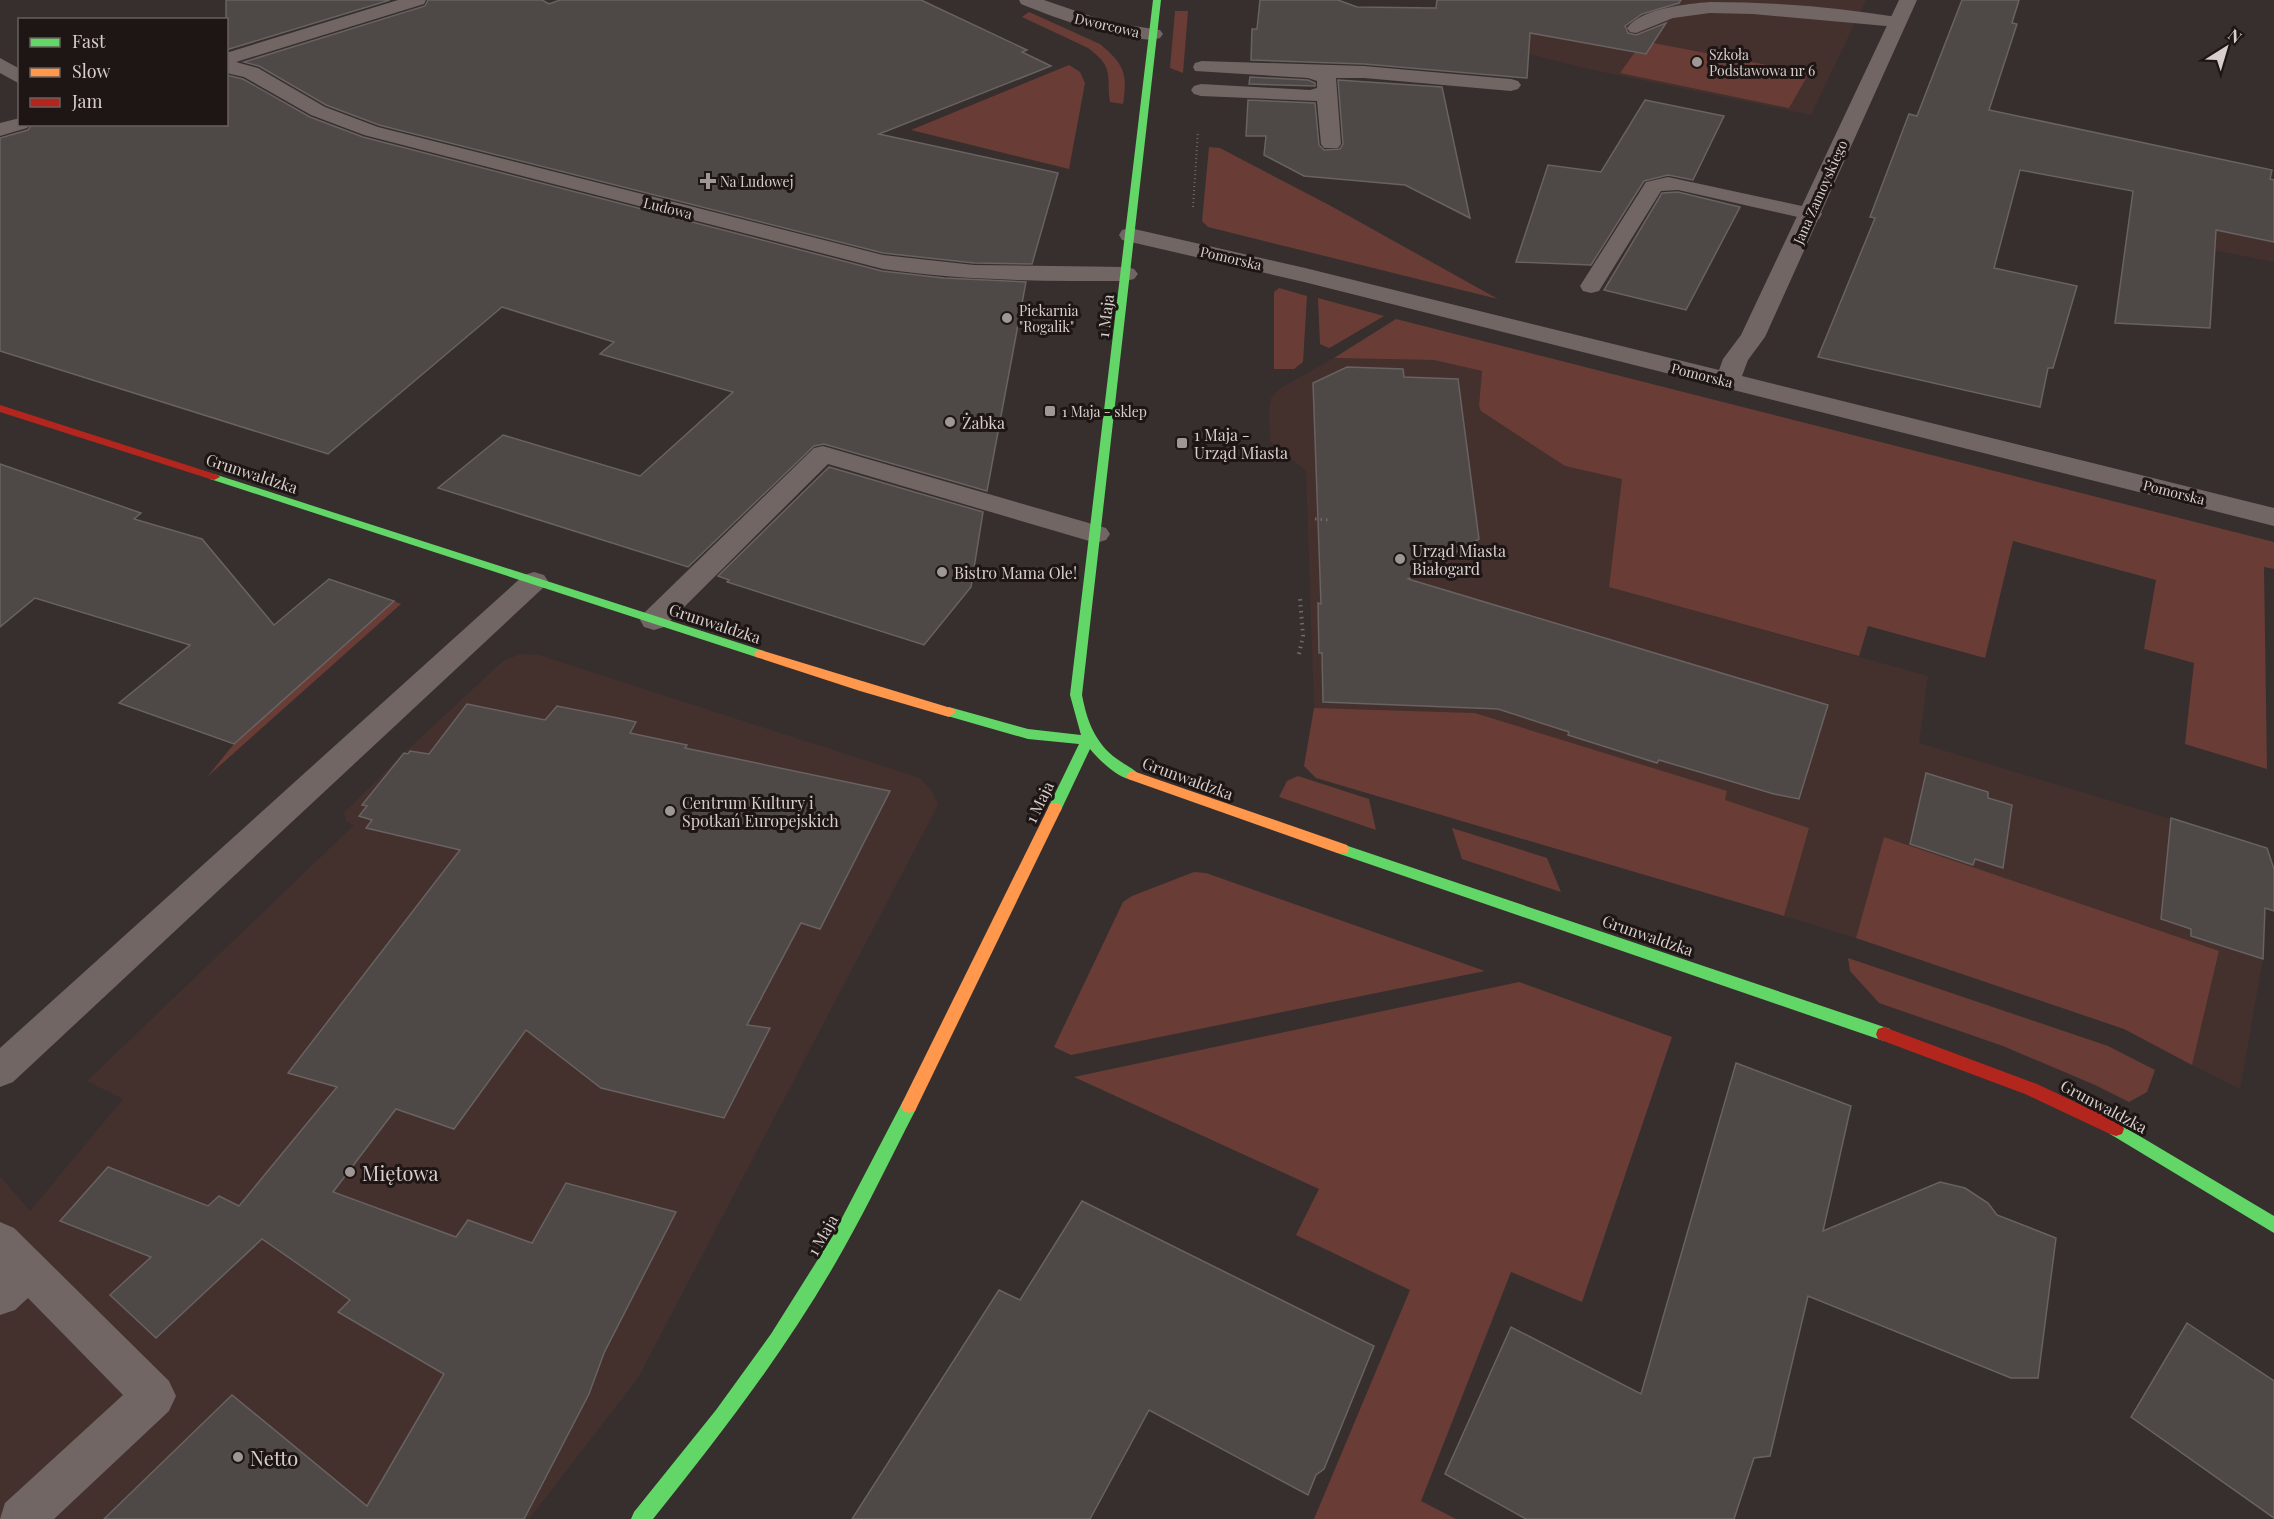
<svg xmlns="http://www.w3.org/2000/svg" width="2274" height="1519" font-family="'Playfair Display',serif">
  <rect width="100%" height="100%" fill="#362f2e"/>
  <g fill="#44312d">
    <path d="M1473,0H1866L1811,115L1588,69L1528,54Z"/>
    <path d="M2184,162L2274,179V262L2172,242Z"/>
    <path d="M1334,358L1434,360L1482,371L1479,406L1565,466L1623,479L1609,587L1928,676L1919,743L2267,848L2268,853L2263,959L2240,1089L2192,1065L2219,952L1884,837L1856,938L1784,916L1809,828L1725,800L1727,792L1475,713L1314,708L1306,471L1270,441L1269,410L1271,398L1279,389Z"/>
    <path d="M520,654L539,655L920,778L933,792L938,805L638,1378L529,1519H0V1176L30,1211L123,1099L87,1081L354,825L346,821L344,813L404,753L503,661Z"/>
  </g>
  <g fill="#6a3c36">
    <path d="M1175,11H1188L1183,73L1170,68Z"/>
    <path d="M1029,12L1100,44C1124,64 1128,74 1123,104L1110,102C1106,74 1115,68 1088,48L1022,17Z"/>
    <path d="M1643,41L1809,73L1789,108L1620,73Z"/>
    <path d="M1069,65L1080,72L1085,83L1069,169L911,130Z"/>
    <path d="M1209,147L1220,148L1331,206L1498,299L1208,227L1202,221Z"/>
    <path d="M1279,288L1307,296L1303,362L1294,369H1274V292Z"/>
    <path d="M1318,298L1384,316L1333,346L1329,348L1320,344Z"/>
    <path d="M1396,319L2274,542V569L2264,567L2267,769L2185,744L2194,663L2144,649L2156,580L2013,541L1985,658L1868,626L1859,656L1609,587L1622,479L1565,466L1481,411L1479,406L1482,371L1434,360L1334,358Z"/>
    <path d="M394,601L401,604L207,777L234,744Z"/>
    <path d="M1314,708L1475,713L1727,791L1725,800L1809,828L1784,916L1316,778L1304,766Z"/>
    <path d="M1298,776L1369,799L1376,830L1279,797L1287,781Z"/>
    <path d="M1452,828L1547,858L1561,892L1462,859Z"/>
    <path d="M1884,837L2219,951L2192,1065L2124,1029L1856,938Z"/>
    <path d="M1194,872L1206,873L1485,971L1071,1055L1054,1047L1123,902L1132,896Z"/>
    <path d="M1848,958L2108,1046L2155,1070L2147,1092L2129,1102L2095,1085L2003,1046L1879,1003L1850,971Z"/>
    <path d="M1519,982L1672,1037L1582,1302L1511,1272L1421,1501L1456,1519H1314L1410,1290L1296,1235L1319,1189L1074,1077Z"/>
  </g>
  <g fill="#4e4847" stroke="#686261" stroke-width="1.5">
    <path d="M226,0H390L226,50Z"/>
    <path d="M428,0H542L549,4L560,0H921L1027,50L1022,52L1051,66L879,134L1058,173L1032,264L974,263L883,253L379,125L326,105L259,66L244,62L425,6Z"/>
    <path d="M1260,0H1338L1357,7L1436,8L1437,0H1681L1679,3L1642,14L1625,26L1628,33L1636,35L1666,23L1646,54L1530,33L1527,78L1364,64L1251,60L1252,29H1257Z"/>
    <path d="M1962,0H2019L2012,23L2017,24L1989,110L2272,170L2270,179L2274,180V242L2216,230L2210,328L2115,323L2133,191L2020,170L1994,268L2077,286L2053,368H2048L2040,407L1818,357L1875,218L1870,217L1909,114L1917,116Z"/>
    <path d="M226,75L243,79L310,117L363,137L882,271L944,278L1026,282L987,491L824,444L814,446L688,567L438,488L503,435L640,476L733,392L600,354L614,342L502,307L328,454L0,351V138L28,130L32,124H226Z"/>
    <path d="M1250,77L1308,80L1315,83V86L1249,84Z"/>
    <path d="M1338,80L1442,87L1470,218L1405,185L1304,176L1264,155L1266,136H1246L1248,100L1315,103L1319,145L1324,150L1340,149L1343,144Z"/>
    <path d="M1645,100L1724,116L1693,180L1668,175L1644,181L1591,265L1516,262L1548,165L1601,172Z"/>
    <path d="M1678,192L1740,207L1686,310L1604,290L1662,193Z"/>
    <path d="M1347,367L1403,369L1404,377L1458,379L1479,539L1408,579L1828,705L1799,799L1774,794L1659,760L1657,763L1568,735L1569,732L1498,709L1323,702L1322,653H1319L1318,603L1321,604L1313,383Z"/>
    <path d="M0,464L141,513L134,519L202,539L274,625L329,579L394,601L234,744L119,703L190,645L35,598L0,627Z"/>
    <path d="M829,467L983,512L971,587L924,645L727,582L729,580L718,576Z"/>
    <path d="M467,704L545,720L557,706L618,718L636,722L630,733L687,745L685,748L890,791L820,929L801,923L747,1025L770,1028L724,1118L601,1088L526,1030L454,1129L396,1109L333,1192L456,1237L468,1220L532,1243L566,1183L676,1212L604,1353L589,1394L524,1519H104L232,1395L367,1506L444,1374L338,1312L350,1300L262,1239L156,1338L110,1295L151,1257L60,1221L108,1167L208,1206L219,1196L239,1206L337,1087L288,1073L460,850L366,828L372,820L359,816L367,806L362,805L404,753L408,754L410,751L429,754Z"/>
    <path d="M1926,773L1988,792V798L2012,805L2003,868L1975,859L1973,865L1910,844Z"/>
    <path d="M2171,818L2267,848L2274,869V911L2265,908L2263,959L2191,936V929L2161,919Z"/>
    <path d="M1736,1063L1851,1106L1823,1231L1940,1182L1965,1188L1988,1203L1997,1215L2056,1238L2038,1378H2011L1808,1296L1770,1456L1754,1458L1734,1519H1526L1445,1474L1511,1327L1641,1394Z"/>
    <path d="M1082,1201L1374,1346L1324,1469L1316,1475L1308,1495L1149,1410L1090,1519H852L999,1290L1020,1300Z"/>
    <path d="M2187,1323L2274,1381V1518L2131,1417Z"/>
  </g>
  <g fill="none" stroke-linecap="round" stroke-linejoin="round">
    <path stroke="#726968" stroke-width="2" stroke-dasharray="1 3" stroke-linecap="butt" d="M1193,207L1198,131"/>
    <path stroke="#726968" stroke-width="3" stroke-dasharray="1.5 4" stroke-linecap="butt" d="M1315,519L1328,520"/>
    <path stroke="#726968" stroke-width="4" stroke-dasharray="1.5 4.5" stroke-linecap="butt" d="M1299,654L1303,636L1300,598"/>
    <g fill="#726665" fill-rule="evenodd">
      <path d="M1710,2C1772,2 1836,7 1897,17L1903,18L1906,22L1903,26L1897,27L1753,14L1710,13L1673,18L1636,33L1630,32L1627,28C1642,8 1687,4 1710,2Z"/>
      <path d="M1202,61L1364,66L1511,79L1518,81L1521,85L1518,89L1511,91L1364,78H1336L1341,144L1338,148H1324L1321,144L1317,101L1201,96L1194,94L1191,90L1194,86L1201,84L1310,90L1317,88V81L1308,78L1195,71L1193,67L1195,63Z"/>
      <path d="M1668,177L1811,208L1819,209L1822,214L1819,219L1811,220L1678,190L1661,191L1599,291L1591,293L1583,291L1580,286L1646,182Z"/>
      <path d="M823,446L1106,528L1110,534L1106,540L1096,543L828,464L664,627L654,630L644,627L640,620L644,613L814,448Z"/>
      <path d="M534,572L544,575L548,581L544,587L13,1082L0,1087V1048L524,575Z"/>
      <path d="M0,1222L14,1228L169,1381L176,1396L169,1411L54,1519H0L5,1503L123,1395L28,1298L15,1310L0,1315Z"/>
    </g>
    <g fill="#726665" fill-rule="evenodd">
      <path d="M398,0H426L424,4L236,62L258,68L325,107L378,127L883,255L974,265L1126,267L1134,269L1138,274L1134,279L1126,281C1045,281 964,281 883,269L364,135L311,115L244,77L226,73V53Z"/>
      <path d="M1019,0H1044L1108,22L1160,30L1163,34L1160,38L1153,40C1107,37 1064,21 1021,4Z"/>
      <path d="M1899,0H1917L1765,337L1748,360L1742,376L2274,508V526L1304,282L1122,240L1119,235L1122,230L1130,228L1305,268L1719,370L1723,359L1741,335Z"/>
      <path d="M0,58L20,69V84L0,73Z"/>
      <path d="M20,118V124H30L27,128L0,136V123Z"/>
    </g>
    <g fill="#63d668" fill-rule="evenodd">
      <path d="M1153,0H1161L1082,695C1087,721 1095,743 1117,759C1125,765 1135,769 1140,776L1138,779C1123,784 1099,760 1090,749L1062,808L1060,812H1050L1048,808L1079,744L1028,739L944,715L942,712L949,707L1028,729L1081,735L1070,695Z"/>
      <path d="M214,474L764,651L766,654L760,658L756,657L210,479L208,477Z"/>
      <path d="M1342,844L1890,1029L1892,1034L1890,1039L1884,1041L1337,853L1335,849L1337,845Z"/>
      <path d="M909,1099L915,1101L917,1106L915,1111C891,1157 869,1204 844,1248C790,1345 722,1433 653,1519H631L634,1512L716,1410L771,1334L832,1237L903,1101Z"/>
      <path d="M2116,1122L2274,1216V1233L2110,1134L2108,1129L2110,1124Z"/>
    </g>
    <g fill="#ff974d" fill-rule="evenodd">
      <path d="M760,650L954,709L956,712L949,717L860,691L756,657L754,654L756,651Z"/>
      <path d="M1133,771L1347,845L1349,849L1347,853H1337L1128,779L1126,776L1128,773Z"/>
      <path d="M1055,803L1060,804L1062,808L915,1111L909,1113L903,1111L901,1106L903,1101L1048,808L1050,804Z"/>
    </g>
    <g fill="#b3261e" fill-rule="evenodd">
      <path d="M0,405L218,475L220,477L214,480L210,479L0,412Z"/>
      <path d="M1884,1027L2037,1084L2122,1124L2124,1129L2122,1134L2116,1136L2110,1134L2025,1094L1878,1039L1876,1034L1878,1029Z"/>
    </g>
  </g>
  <g fill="#9f9795" stroke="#1d1615" stroke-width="2">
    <circle cx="1697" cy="62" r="6"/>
    <path d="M705 172h6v6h6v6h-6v6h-6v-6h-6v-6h6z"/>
    <circle cx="1007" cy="318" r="6"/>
    <rect x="1044" y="405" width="12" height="12" rx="3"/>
    <circle cx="950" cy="422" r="6"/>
    <rect x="1176" y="437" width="12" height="12" rx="3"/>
    <circle cx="1400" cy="559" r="6"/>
    <circle cx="942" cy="572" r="6"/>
    <circle cx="670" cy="811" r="6"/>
    <circle cx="350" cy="1172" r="6"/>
    <circle cx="238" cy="1457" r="6"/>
  </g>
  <g text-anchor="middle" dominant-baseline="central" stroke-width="6" stroke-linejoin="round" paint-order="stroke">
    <g font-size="14" fill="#d8cfcd" stroke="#1d1615">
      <text transform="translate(1107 25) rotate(13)">Dworcowa</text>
      <text transform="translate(1820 192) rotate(-66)">Jana Zamoyskiego</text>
      <text transform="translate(668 208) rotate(14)">Ludowa</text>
      <text transform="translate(1231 258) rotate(13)">Pomorska</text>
      <text transform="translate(1702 375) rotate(14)">Pomorska</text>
      <text transform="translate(2174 492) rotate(14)">Pomorska</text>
    </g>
    <g font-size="14" fill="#d8cfcd" stroke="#1d1615" text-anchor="start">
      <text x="1709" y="54">Szkoła<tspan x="1709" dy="16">Podstawowa nr 6</tspan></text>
      <text x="720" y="181">Na Ludowej</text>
      <text x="1019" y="310">Piekarnia<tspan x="1019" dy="16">"Rogalik"</tspan></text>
      <text x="1062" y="411">1 Maja - sklep</text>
    </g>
    <g font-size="16" fill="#d8cfcd" stroke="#1d1615">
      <text transform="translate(1105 316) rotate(-83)">1 Maja</text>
      <text transform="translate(252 473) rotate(18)">Grunwaldzka</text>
      <text transform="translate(715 623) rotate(18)">Grunwaldzka</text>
      <text transform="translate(1188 778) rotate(20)">Grunwaldzka</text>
      <text transform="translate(1039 802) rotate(-64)">1 Maja</text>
      <text transform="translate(1648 935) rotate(19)">Grunwaldzka</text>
      <text transform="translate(2104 1106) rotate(28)">Grunwaldzka</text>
      <text transform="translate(822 1235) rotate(-60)">1 Maja</text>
    </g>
    <g font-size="16" fill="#d8cfcd" stroke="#1d1615" text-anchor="start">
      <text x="962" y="422">Żabka</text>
      <text x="1194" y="434">1 Maja -<tspan x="1194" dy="18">Urząd Miasta</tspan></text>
      <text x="1412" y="550">Urząd Miasta<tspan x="1412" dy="18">Białogard</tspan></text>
      <text x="954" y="572">Bistro Mama Ole!</text>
      <text x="682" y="802">Centrum Kultury i<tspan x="682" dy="18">Spotkań Europejskich</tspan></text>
    </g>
    <g font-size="20" fill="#d8cfcd" stroke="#1d1615" text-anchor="start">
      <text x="362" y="1172">Miętowa</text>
      <text x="250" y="1457">Netto</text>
    </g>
  </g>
  <rect x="18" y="18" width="210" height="108" fill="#1d1615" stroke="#68605f" stroke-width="1.5"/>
  <rect x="30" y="38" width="30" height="9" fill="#63d668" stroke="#68605f" stroke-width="1.5"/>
  <text x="72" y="48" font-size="18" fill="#d8cfcd">Fast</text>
  <rect x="30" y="68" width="30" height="9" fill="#ff974d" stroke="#68605f" stroke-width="1.5"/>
  <text x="72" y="78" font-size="18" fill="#d8cfcd">Slow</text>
  <rect x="30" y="98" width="30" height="9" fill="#b3261e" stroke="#68605f" stroke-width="1.5"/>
  <text x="72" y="108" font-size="18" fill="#d8cfcd">Jam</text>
  <g transform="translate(2226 48) rotate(37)" stroke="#1d1615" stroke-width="4.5" paint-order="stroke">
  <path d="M0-4.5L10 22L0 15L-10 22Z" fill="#d8cfcd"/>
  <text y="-9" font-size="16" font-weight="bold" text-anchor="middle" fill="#d8cfcd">N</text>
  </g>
</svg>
